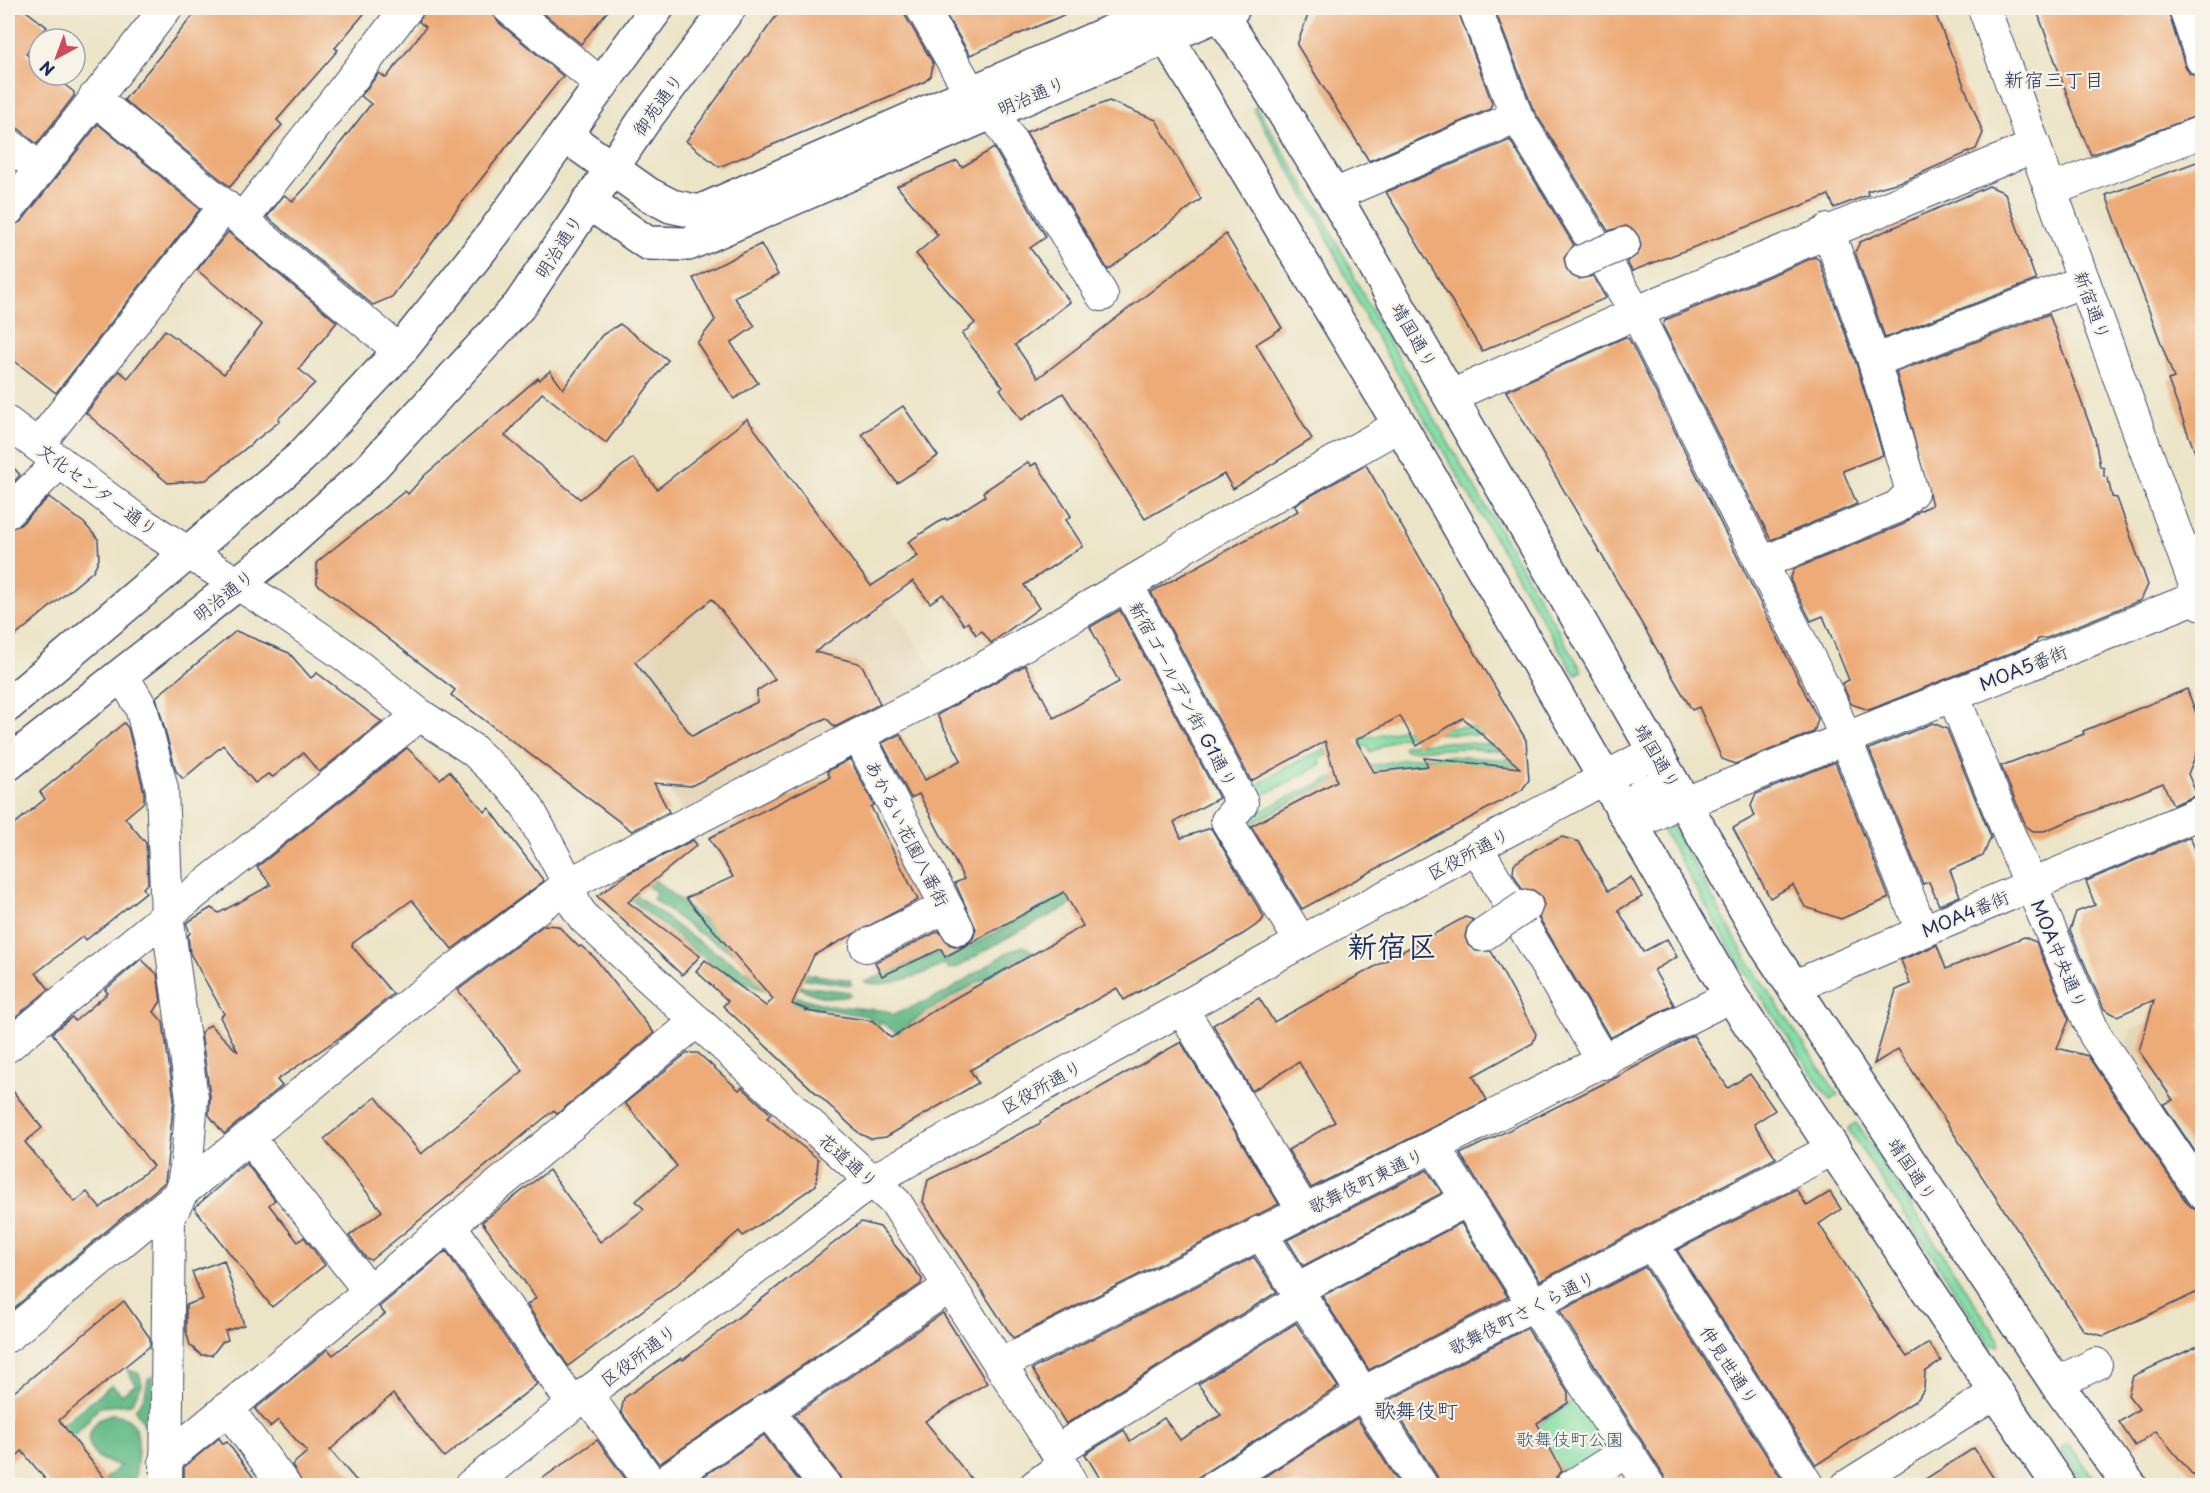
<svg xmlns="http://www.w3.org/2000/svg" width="2210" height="1493" font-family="'Playpen Sans','Klee One',sans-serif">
  <rect width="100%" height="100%" fill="#f7f3e8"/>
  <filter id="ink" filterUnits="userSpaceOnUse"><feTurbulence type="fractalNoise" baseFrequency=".0167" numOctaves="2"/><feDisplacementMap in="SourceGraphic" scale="12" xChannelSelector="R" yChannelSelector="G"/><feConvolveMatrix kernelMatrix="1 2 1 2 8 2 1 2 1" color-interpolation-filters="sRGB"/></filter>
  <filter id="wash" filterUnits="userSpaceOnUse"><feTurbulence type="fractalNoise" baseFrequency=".008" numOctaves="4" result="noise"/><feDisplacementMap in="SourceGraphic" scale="24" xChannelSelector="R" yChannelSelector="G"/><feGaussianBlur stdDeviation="1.35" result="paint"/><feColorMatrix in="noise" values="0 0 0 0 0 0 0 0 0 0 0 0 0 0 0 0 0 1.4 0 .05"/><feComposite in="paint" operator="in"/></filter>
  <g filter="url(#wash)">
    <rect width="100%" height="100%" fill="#ece4c6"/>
    <g fill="#e5d6b8">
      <path d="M756,506L852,627L889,602L942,683L686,814L506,576Z"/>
      <path d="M2202,999V1168L2124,1051L2131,1030Z"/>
    </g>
    <g fill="#83dea4" stroke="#4f8681" stroke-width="1.5">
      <path d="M1256,107L1323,216L1377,321L1582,671L1575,675L1368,323L1318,218L1253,109Z"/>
      <path d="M1461,727L1523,734V740C1485,736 1441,729 1403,737C1391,739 1382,748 1369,752L1368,746L1362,747L1360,739L1402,730Z"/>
      <path d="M1450,742L1511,746V752L1464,748L1406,750L1403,748L1406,745Z"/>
      <path d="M1325,749L1327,756L1319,759L1321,765L1259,797L1255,798L1245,792L1288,766Z"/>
      <path d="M1444,756L1526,761V767C1454,760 1385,759 1317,789C1291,801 1265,817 1239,830L1241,822C1313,783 1362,760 1444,756Z"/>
      <path d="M1663,810L1749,963L1838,1095L1830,1100L1741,967L1654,815Z"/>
      <path d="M1856,1123L1999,1340L1998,1346L1991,1345L1850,1132L1848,1129Z"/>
      <path d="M1578,1398L1606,1443L1604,1451L1565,1475L1556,1461L1517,1438Z"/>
      <path d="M2064,1444L2070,1446L2099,1485H2086L2062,1451Z"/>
    </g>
    <g fill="#6abd8a" stroke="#427674" stroke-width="1.5">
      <path d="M1180,830C1165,863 1047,916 1012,935C994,945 975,957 956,968L948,969L946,963C929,973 884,989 865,982L940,952L944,959H947Z"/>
      <path d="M635,864L701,918L721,930L748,961L696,931L653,899L657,893L624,868Z"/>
      <path d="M612,877L694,939L760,980L798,997L826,1005L887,1011L893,1015L946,993L1008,952L1023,946L1033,951L931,1009L897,1033L882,1023L876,1025L867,1016L800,1005L734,978L708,961L604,878Z"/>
      <path d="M770,961L806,974L850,980L851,985L799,978Z"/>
      <path d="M794,985L849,992L850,995C832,1002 811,994 794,985Z"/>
      <path d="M127,1370L139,1373L142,1385L131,1404L99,1407L76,1434L69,1436L61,1425L112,1385L122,1395L136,1384Z"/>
      <path d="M153,1376L151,1440L142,1419L135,1410L145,1396L148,1379Z"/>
      <path d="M111,1414C152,1417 134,1462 135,1485H111L105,1479L120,1466C112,1463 103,1462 97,1456C81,1441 92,1419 111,1414Z"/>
    </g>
    <g id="blocks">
      <g fill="#edab78" fill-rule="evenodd">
        <path d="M8,8H22L47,27L26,54L39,65V75H52L74,92V96L37,144L19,129L8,126Z"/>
        <path d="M199,8H369L335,48L338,50L277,120L282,125L230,187L124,100Z"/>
        <path d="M425,8H491L498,22L563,76L458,208L392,297L373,305L267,217L284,195L293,201L307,186L371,104L361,96L379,73L386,78L426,27L419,22Z"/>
        <path d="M537,8H610L581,44Z"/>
        <path d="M782,8H904L906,17L933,63L931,76L924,82L719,167L686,141Z"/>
        <path d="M942,8H1080L970,55Z"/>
        <path d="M1319,8H1457L1492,103L1490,109L1369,161L1297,45L1309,12Z"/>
        <path d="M1494,8H1933L1983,133L1976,149L1903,181L1867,191L1868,195L1834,208L1829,195L1632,271L1627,262L1638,254L1641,246L1639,237L1634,230L1626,226L1608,231L1533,109Z"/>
        <path d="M2036,8H2167L2185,66L2190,74L2202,77V114L2091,155L2074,114Z"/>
        <path d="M1109,101L1156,120L1201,199L1108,270L1026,132Z"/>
        <path d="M98,124L200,209L56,393L8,356V228L22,221Z"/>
        <path d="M1510,140L1574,245L1564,258L1566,268L1572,276L1579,279L1593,276L1606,298L1482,351L1386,192Z"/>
        <path d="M994,148L1046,237L1030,248L1070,302L1015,345L1038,378L1226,234L1282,328L1256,344L1312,439L1233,489L1224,474L1145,519L1063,393L1021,420L1000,389L1003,387L962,334L975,323L916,254L938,235L897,186L957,161L962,167Z"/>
        <path d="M2202,160V466H2200L2168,380L2174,378L2106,195Z"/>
        <path d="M1989,186L2005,193L2036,280L1885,338L1855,252L1860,242Z"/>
        <path d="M228,232L337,322L299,369L315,383L278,419L280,421L206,480L168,483L86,413L119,371L128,378L165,330L224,374L262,325L197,270Z"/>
        <path d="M761,244L778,275L734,297L755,326L731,343L758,383L734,399L697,343L715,320L693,278Z"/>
        <path d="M1815,257L1819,260L1857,366L1883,455L1843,471L1857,504L1771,540L1663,326L1665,320Z"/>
        <path d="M2049,314L2095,439L2100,467L2104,468V477L2108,478L2112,497L2117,498L2148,585L2141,600L2047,638L2038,639L2036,643L1869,710L1851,704L1842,683L1849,680L1823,616L1811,621L1790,580L1794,569L1904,524L1919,511L1932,505L1896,372Z"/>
        <path d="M620,324L668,360L606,443L542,393L505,436L580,499L633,458L657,489L747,419L871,586L918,556L908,542L945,518L947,520L985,496L983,492L1028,462L1031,466L1036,463L1071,516L1066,520L1083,546L1024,585L1039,608L991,643L982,631L976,635L968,622L964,625L943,594L930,603L913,581L815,652L858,663L863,667L880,704L835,727L826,718L691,786L654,783L669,812L632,831L451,695L455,690L317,584V562L405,491L408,494L425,475L538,378L539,380L550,371L563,389L602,335ZM712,599L775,679L757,691V702L692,736L635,662Z"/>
        <path d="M1625,337L1629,339L1818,719L1814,732L1735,764L1722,759L1699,707L1692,710L1506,391Z"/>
        <path d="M903,406L938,456L897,483L862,434Z"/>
        <path d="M8,461L20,475L8,488Z"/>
        <path d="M1366,465L1526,740L1529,780L1522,790L1302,909L1251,826L1337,781L1325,741L1251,781L1151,592L1298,511L1294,505ZM1400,716L1417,746L1463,718L1520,768L1424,758L1428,766L1374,772L1356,740Z"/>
        <path d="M49,497L84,523L98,539L99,559L93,571L8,642V529L20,525Z"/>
        <path d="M1120,610L1219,798L1174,822L1181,838L1211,828L1264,917L1261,922L1243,934L1124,1000L1117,988L970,1070L978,1083L886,1137L871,1139L860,1134L723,1006L728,1001L696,971L705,960L766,1006L773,999L686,898L733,877L709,838L830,777L827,771L850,759L874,805L871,807L918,900L814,955L792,1004L808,1010L805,1011L873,1021L891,1038L941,1006L1083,926L1064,892L945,957L941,949L882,976L875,962L939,931L949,944L958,947L966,945L973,938L976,929L955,883L964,879L919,794L911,798L882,743L900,734L925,780L961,760L937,715L1025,665L1054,718L1119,682L1090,627Z"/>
        <path d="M236,631L289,653L311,678L317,673L382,722L319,772L303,753L273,777L268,774L255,783L223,745L183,779L176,771L156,697Z"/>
        <path d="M2187,689L2202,729V740L2188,774L2197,795L2173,805L2163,783L2044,831H2033L2026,826L2001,766L2084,734L2083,731Z"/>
        <path d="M124,723L128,728L144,792V802L125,818L146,843L148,883L143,888L146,892L86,940L83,936L36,973L49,989L8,1023V829L45,799L40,792Z"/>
        <path d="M1933,723L1947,729L1991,837L1983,856L1950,870L1960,896L1939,905L1929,882L1923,884L1869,749Z"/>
        <path d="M407,748L440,779L449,771L485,812L489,808L544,881L452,949L412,900L353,943L352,946L393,994L345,1034L277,1080L282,1086L224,1134L209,1115L210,1096L201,1032L210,1025L238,1052L220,1017L224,1014L190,953L188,935L190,933L186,923L211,908L219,913L271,885L257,867Z"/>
        <path d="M1835,762L1889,898L1841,919L1805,907L1793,885L1770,898L1733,828L1755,816L1751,806L1756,794Z"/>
        <path d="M1562,837L1579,842L1608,891L1631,877L1642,897L1618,910L1643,952L1667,939L1677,957L1654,970L1674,1005L1610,1038L1539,918L1544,905L1541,896L1533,890L1522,889L1513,873L1514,864L1536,849Z"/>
        <path d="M2190,837L2202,865V1162L2163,1104L2173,1100L2139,1051L2154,1000L2117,1016L2104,1009L2070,930L2076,912L2095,905L2086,881Z"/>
        <path d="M693,840L697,845L628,902L700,956L682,975L597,896L631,872Z"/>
        <path d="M1465,917L1474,920L1467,928L1465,937L1468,945L1476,951H1491L1536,1034L1533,1043L1473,1076L1487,1100L1311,1188L1288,1150L1335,1122L1299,1062L1252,1091L1213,1025L1259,998L1274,1022Z"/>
        <path d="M544,925L558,926L579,947L581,946L594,957L654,1033L557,1114L554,1110L371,1260L366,1258L349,1236L382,1211L324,1139L376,1097L421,1154L523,1071L458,990Z"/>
        <path d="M2024,937L2036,942L2069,1020L2057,1048L2088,1056L2187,1203L2194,1209L2202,1211V1290L2104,1336L2084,1331L1898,1049L1874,1064L1896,990L1910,984L1901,960L1937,945L1946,969Z"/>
        <path d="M141,959L157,974L161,1001L154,1012L163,1022L174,1099L165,1182L8,1313V1085L42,1128L25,1142L75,1202L87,1192L100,1208L153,1166L52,1033L72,1017L75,1021L108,993L105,990Z"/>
        <path d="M1693,1035L1728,1088L1750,1074L1775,1110L1754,1124L1776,1158L1540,1281L1460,1154L1613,1079Z"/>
        <path d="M1181,1042L1279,1204L1013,1338L923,1202L928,1180L1041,1123L1040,1121Z"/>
        <path d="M687,1053H698L739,1090L742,1087L771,1114L767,1118L818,1159L816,1185L743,1236L739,1231L678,1284L568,1366L527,1305L536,1298L482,1222L549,1170L600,1242L644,1209L636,1201L677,1166L625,1103Z"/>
        <path d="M246,1163L275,1200L269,1205L298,1242L304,1237L325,1265L272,1307L194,1208Z"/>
        <path d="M1427,1170L1442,1193L1303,1266L1287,1240Z"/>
        <path d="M1796,1189L1807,1206L1830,1192L1841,1209L1819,1224L1893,1338L1907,1357L1929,1343L1941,1361L1925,1372L1924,1389L1918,1399L1816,1465L1677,1250Z"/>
        <path d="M861,1222L880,1227L922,1279L921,1284L659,1464L621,1412L624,1398L681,1358L683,1360Z"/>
        <path d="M1461,1223L1508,1297L1369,1370L1322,1296Z"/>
        <path d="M446,1251L537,1384L444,1457L393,1394L330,1450L360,1485H303L292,1465L307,1452L278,1420L270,1427L255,1409L328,1349L333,1355L385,1314L379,1307Z"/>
        <path d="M1254,1257L1277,1292L1066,1424L1032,1369Z"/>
        <path d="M224,1260L244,1325L225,1331L228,1340L222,1342L212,1355H201L190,1345L186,1331V1305L203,1299L192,1272Z"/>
        <path d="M1645,1267L1785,1484L1784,1485H1667L1664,1476L1560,1311Z"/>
        <path d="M124,1301L150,1338V1346L59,1420L110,1485H50L22,1451L8,1464V1397Z"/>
        <path d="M943,1313L987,1383L925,1421L976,1485H843L839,1475L794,1415Z"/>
        <path d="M1296,1323L1338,1387L1186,1485H1104L1085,1454L1124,1430L1130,1441L1164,1418L1180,1440L1221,1415L1198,1384Z"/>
        <path d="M1527,1328L1568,1392V1403L1537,1423L1562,1471L1556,1477L1554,1485H1440L1437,1476L1389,1400Z"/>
        <path d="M2202,1344V1485H2201L2156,1431L2135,1446L2119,1422L2139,1409L2128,1395L2133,1376Z"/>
        <path d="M1357,1418L1400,1485H1251Z"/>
        <path d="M764,1435L802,1485H691Z"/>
        <path d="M219,1438L223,1444L227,1442L259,1485H184V1467Z"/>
        <path d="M597,1440L630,1485H533Z"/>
        <path d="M1974,1448L1998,1485H1916Z"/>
      </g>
    </g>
  </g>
  <g filter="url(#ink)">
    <use href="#blocks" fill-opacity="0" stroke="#3a4a6e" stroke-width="1.5"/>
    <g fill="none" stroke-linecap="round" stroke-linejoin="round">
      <g stroke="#3a4a6e" stroke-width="34">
        <g id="minor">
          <path d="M509,8L602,85"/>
          <path d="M922,8L971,93"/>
          <path d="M1475,8L1517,117L1636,312L1830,700L1922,931"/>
          <path d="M1984,8L2202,604"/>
          <path d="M2185,8L2202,60"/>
          <path d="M94,98L400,351"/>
          <path d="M993,111L1102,295"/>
          <path d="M8,144L39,168"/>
          <path d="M2051,190L2202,132"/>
          <path d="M1334,195L1517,117"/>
          <path d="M8,210L166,8"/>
          <path d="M242,220L407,8"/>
          <path d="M1874,361L2084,281"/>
          <path d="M1451,396L1658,303L2035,146"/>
          <path d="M8,423L138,521L276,608L343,654L420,715L473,750L510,785L527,806L569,884L575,905L584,918L896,1203L1056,1451L1072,1486"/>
          <path d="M38,445L225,206"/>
          <path d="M8,512L60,462"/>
          <path d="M1762,563L1897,507L1912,492L1874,361L1828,230"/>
          <path d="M1127,585L1242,803L1227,821L1301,942"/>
          <path d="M122,675L141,707L162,789L167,915L192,1098L187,1162L181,1194L169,1218L166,1486"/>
          <path d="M1953,695L2009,834L2095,1035L2202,1193"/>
          <path d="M859,737L958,929"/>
          <path d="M1651,789L1663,810L1654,815L1642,794Z"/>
          <path d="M1685,803L2200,596"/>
          <path d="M1477,848L1604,1063"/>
          <path d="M866,946L946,907"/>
          <path d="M1793,987L2202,812"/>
          <path d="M1182,1009L1303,1210"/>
          <path d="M8,1046L167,915L420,715"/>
          <path d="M249,1138L369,1291"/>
          <path d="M1434,1147L1649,1486"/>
          <path d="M450,1225L573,1404"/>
          <path d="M1260,1232L1422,1486"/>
          <path d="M1652,1244L1808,1486"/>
          <path d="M1297,1289L1467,1200"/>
          <path d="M8,1336L413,1001L569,884L948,689L1152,570L1184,547L1400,425"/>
          <path d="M1001,1364C1244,1241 1489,1120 1731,996"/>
          <path d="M2056,1383L2096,1364"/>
          <path d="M586,1394L653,1486"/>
          <path d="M227,1408L285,1486"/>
          <path d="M767,1409L825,1486"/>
          <path d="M1056,1451L1302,1298"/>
          <path d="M165,1460L697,1021"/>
          <path d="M470,1486L586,1394L872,1181L1301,942L1655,751"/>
          <path d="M658,1486L950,1286"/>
          <path d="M1035,1486L1062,1466"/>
          <path d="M1216,1486L1363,1393L1833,1149"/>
          <path d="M1572,1486L1627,1451"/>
          <path d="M1847,1486L1997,1392"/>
        </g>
      </g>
      <g stroke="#3a4a6e" stroke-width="36">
        <g id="major">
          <path d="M1149,8L1400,425L1731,996L2059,1486"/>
          <path d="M1216,8L1258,70L1334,195L1769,950L2056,1383L2130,1486"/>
          <path d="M566,136L648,194L671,206L699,212L1165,8"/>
          <path d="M588,202L647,243L688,244L1233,8"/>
          <path d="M8,705L300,458L400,351L493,234L657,8"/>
          <path d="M8,764L279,551L369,470L519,306L643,122L729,8"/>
        </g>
      </g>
      <use href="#minor" stroke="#fff" stroke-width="32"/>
      <use href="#major" stroke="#fff" stroke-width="33"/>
      <g stroke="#3a4a6e" stroke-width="34" stroke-linecap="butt">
        <g id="minor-bridge">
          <path d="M1582,261L1623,244"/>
          <path d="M1483,935L1526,906"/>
        </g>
      </g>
      <use href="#minor-bridge" stroke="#fff" stroke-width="32"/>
    </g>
  </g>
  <g text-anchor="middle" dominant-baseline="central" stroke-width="4.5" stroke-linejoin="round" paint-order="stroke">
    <g font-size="18" fill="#1b2f5e" stroke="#f7f3e8">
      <text transform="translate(1031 95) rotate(-23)">明治通り</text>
      <text transform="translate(657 104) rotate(-54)">御苑通り</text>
      <text transform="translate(558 246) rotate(-57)">明治通り</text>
      <text transform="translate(2093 305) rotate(70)">新宿通り</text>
      <text transform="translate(1415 335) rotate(60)">靖国通り</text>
      <text transform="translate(98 489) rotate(36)">文化センター通り</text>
      <text transform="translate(223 595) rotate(-38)">明治通り</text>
      <text transform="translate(2023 667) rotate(-22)">MOA5番街</text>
      <text transform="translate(1184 694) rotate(62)">新宿ゴールデン街 G1通り</text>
      <text transform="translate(1658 756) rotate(60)">靖国通り</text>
      <text transform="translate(908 833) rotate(63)">あかるい花園八番街</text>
      <text transform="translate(1468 853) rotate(-28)">区役所通り</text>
      <text transform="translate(1965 913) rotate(-23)">MOA4番街</text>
      <text transform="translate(2060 954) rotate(67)">MOA中央通り</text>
      <text transform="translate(1041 1086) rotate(-29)">区役所通り</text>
      <text transform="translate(849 1160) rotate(42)">花道通り</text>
      <text transform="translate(1913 1169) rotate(56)">靖国通り</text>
      <text transform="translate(1366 1180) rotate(-26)">歌舞伎町東通り</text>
      <text transform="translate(1522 1312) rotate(-27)">歌舞伎町さくら通り</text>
      <text transform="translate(638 1355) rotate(-37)">区役所通り</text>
      <text transform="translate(1730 1365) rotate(57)">仲見世通り</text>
    </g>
    <g font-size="18" fill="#355b70" stroke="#f7f3e8">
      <text x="1570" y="1438">歌舞伎町公園</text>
    </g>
    <g font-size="20" fill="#1b2f5e" stroke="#f7f3e8">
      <text x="2054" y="79">新宿三丁目</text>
    </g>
    <g font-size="21" fill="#1b2f5e" stroke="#f7f3e8">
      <text x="1416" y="1409">歌舞伎町</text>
    </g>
    <g font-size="30" font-weight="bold" fill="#1b2f5e" stroke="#f7f3e8">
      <text x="1392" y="944">新宿区</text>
    </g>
  </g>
  <rect width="2210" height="1493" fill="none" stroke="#f7f3e8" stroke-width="30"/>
  <g transform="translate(57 57) rotate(221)"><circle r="28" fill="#f7f3e8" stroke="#9fa5b1" stroke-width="1.5"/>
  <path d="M0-4.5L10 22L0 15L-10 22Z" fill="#d1495b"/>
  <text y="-9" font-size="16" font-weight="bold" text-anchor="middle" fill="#1b2f5e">N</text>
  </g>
</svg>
